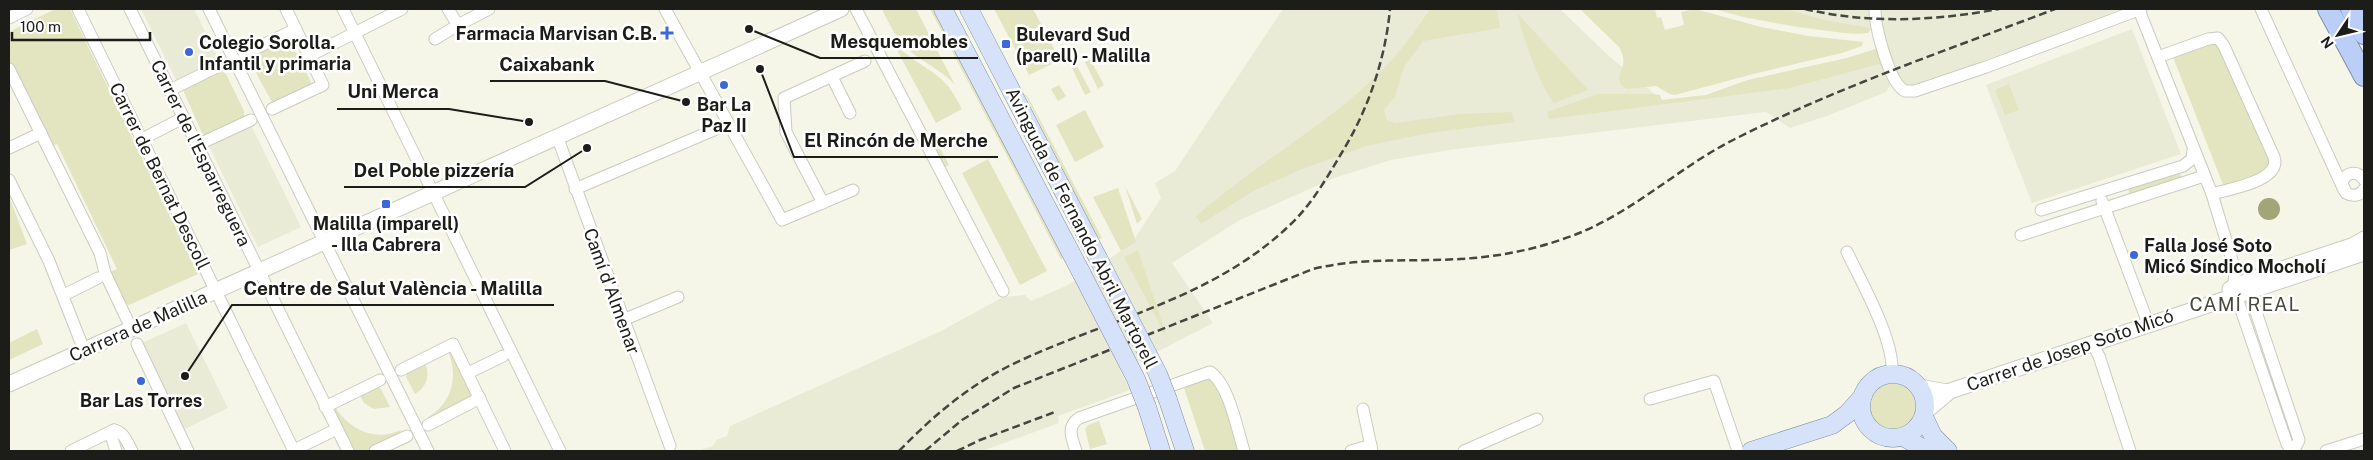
<svg xmlns="http://www.w3.org/2000/svg" width="2373" height="460" font-family="'Public Sans',sans-serif">
  <rect width="100%" height="100%" fill="#f5f6e8"/>
  <g fill="#e9ebd6">
    <path d="M141,9H194L220,62L177,82Z"/>
    <path d="M1283,9H1560L1610,57L1662,100L1706,95L1748,80L1847,58L1879,48L1891,84L1886,92L1827,116L1790,128L1766,112L1449,150L1391,160L1334,178L1240,220L1172,263L1213,323L1120,371L1130,390L1058,416L1059,423L982,451H697L713,446L716,440L727,436L730,426L941,331L1003,297L1025,295L1031,301L1066,286L1101,265L1126,247L1137,235L1161,198L1155,183L1175,171Z"/>
    <path d="M1714,9H1868L1871,28L1868,33L1839,32L1795,27L1742,17Z"/>
    <path d="M1881,9H2121L1972,65L1909,86L1905,85L1898,76L1879,27Z"/>
    <path d="M2132,29L2181,154L2032,203L1986,85Z"/>
    <path d="M250,123L301,227L258,247L208,144Z"/>
    <path d="M186,323L228,408L185,429L142,343Z"/>
  </g>
  <g fill="#e2e5c0">
    <path d="M55,9H70L198,274L129,305L125,303L110,272L117,269L57,144L51,146L9,63V32Z"/>
    <path d="M882,9H916L955,85C941,69 925,64 910,51C897,40 889,24 882,9Z"/>
    <path d="M930,9H935L1064,257L1061,259Z"/>
    <path d="M994,9H1033L1060,60L1029,75Z"/>
    <path d="M1430,9H1503L1497,10L1500,28L1423,41L1404,67L1395,97L1384,110L1387,120L1396,123L1460,114L1511,112L1515,122L1430,133L1366,146L1302,169L1253,191L1201,224L1196,216C1218,198 1240,180 1263,164C1331,115 1384,82 1430,9Z"/>
    <path d="M1580,9H1655L1657,18L1661,17L1665,30L1684,25L1681,12L1695,9L1761,27L1809,36L1863,42L1862,46L1842,53L1753,74L1675,95L1670,94L1656,86L1627,89L1621,85L1619,80C1621,65 1628,64 1619,47Z"/>
    <path d="M1714,9H1786L1824,20L1871,28L1868,33C1853,35 1837,32 1822,30C1785,25 1750,19 1714,9Z"/>
    <path d="M1517,13L1588,90L1554,103C1540,87 1522,34 1517,13Z"/>
    <path d="M289,39L311,82L310,86L275,103L272,102L258,77L250,57Z"/>
    <path d="M891,39C905,57 923,64 940,78C950,86 956,98 962,109L936,123Z"/>
    <path d="M2211,43L2218,45L2271,159L2268,172L2224,187L2173,57Z"/>
    <path d="M1879,48L1885,65L1881,66L1879,64L1790,88L1549,119L1547,112L1598,94H1652L1660,95L1662,100L1706,95L1748,80L1847,58Z"/>
    <path d="M1090,59L1104,85L1098,89L1085,62Z"/>
    <path d="M1077,66L1091,92L1085,95L1072,68Z"/>
    <path d="M221,70L226,74L244,111V117L207,136L202,133L183,90L185,87Z"/>
    <path d="M2009,84L2019,110L2005,115L1995,90Z"/>
    <path d="M1059,85L1066,96L1058,101L1051,89Z"/>
    <path d="M1025,94L1027,95L1102,238L1098,240Z"/>
    <path d="M1085,110L1104,147L1075,162L1056,125Z"/>
    <path d="M935,138L949,165L944,168L930,141Z"/>
    <path d="M988,159L1047,271L1020,285L962,173Z"/>
    <path d="M2179,171L2182,179L2130,195L2128,188Z"/>
    <path d="M1125,186L1142,219L1137,224Z"/>
    <path d="M1118,188L1136,242L1121,251L1093,197Z"/>
    <path d="M9,196L27,244L9,250Z"/>
    <path d="M1138,250L1168,340L1124,257Z"/>
    <path d="M37,329L43,344L9,360V343Z"/>
    <path d="M448,351H450L473,392L472,398L430,419L428,417C452,403 459,377 448,351Z"/>
    <path d="M424,361C431,374 427,387 415,394L406,377L407,371Z"/>
    <path d="M1207,377L1219,382L1242,451H1205L1183,385Z"/>
    <circle cx="1893" cy="406" r="23"/>
    <path d="M377,387L381,389L390,407L374,409L364,403L359,394Z"/>
    <path d="M335,407C350,430 375,442 401,430L400,434L366,451H353L334,412Z"/>
    <path d="M1099,421L1107,444L1090,449L1085,429L1088,425Z"/>
  </g>
  <circle fill="#a1a578" cx="2269" cy="209" r="11"/>
  <g fill="none" stroke-linecap="round" stroke-linejoin="round">
    <g stroke="#caccbf" stroke-width="13">
      <g id="street">
        <path d="M78,9L294,451"/>
        <path d="M130,9L348,451"/>
        <path d="M209,9L428,451"/>
        <path d="M343,9L560,451"/>
        <path d="M448,9L458,25L489,9"/>
        <path d="M665,9L782,220L853,190"/>
        <path d="M856,9L1003,291"/>
        <path d="M1875,9C1875,27 1889,83 1905,91H1915L1986,67L2141,9"/>
        <path d="M2261,9L2344,190"/>
        <path d="M2139,10L2212,194L2235,270L2234,283L2229,289"/>
        <path d="M9,18L27,9"/>
        <path d="M435,39L458,25"/>
        <path d="M244,54L296,29"/>
        <path d="M309,56L402,9"/>
        <path d="M2158,57L2208,39L2218,38L2224,46L2274,157C2282,181 2229,189 2212,194"/>
        <path d="M9,69L100,253L105,273L131,328"/>
        <path d="M832,77L850,113"/>
        <path d="M170,90L223,64"/>
        <path d="M272,109L323,85L286,9"/>
        <path d="M557,136L670,446"/>
        <path d="M142,139L183,118"/>
        <path d="M197,145L251,120"/>
        <path d="M9,148L41,133"/>
        <path d="M9,180L49,261L84,350"/>
        <path d="M2364,180C2358,170 2346,171 2342,183L2346,193C2353,197 2360,196 2364,189"/>
        <path d="M575,189L728,124"/>
        <path d="M2102,201L2148,323"/>
        <path d="M823,203L786,132L784,98L865,61"/>
        <path d="M2041,210L2183,166L2192,159L2193,150"/>
        <path d="M2021,235L2204,176"/>
        <path d="M1847,252C1862,283 1895,341 1892,374"/>
        <path d="M66,294L98,278"/>
        <path d="M2236,295L2287,444L2289,447L2295,448L2299,440L2249,291"/>
        <path d="M623,320L678,297"/>
        <path d="M2092,343L2099,356L2130,451"/>
        <path d="M137,344L188,451"/>
        <path d="M401,370L453,344L505,451"/>
        <path d="M468,373L503,356"/>
        <path d="M1650,399L1714,381L1738,451"/>
        <path d="M325,407L380,380"/>
        <path d="M1363,409L1372,451"/>
        <path d="M428,425L480,398"/>
        <path d="M114,430C124,432 127,442 132,451"/>
        <path d="M114,430L111,435L116,451"/>
        <path d="M294,450L337,429"/>
        <path d="M71,451L114,430"/>
        <path d="M375,451L407,436"/>
        <path d="M1076,451C1072,438 1066,427 1079,418L1210,372C1229,384 1237,429 1244,451"/>
        <path d="M1351,451L1371,445"/>
        <path d="M1464,451L1537,419"/>
        <path d="M2326,451L2364,439"/>
      </g>
    </g>
    <g stroke="#caccbf" stroke-width="17">
      <g id="secondary">
        <path d="M2230,289L2252,279L2354,245L2364,239"/>
        <path d="M9,384L841,9"/>
        <path d="M1919,387L1947,392"/>
        <path d="M1925,412L1950,391L2364,253"/>
      </g>
    </g>
    <g stroke="#8390a9" stroke-width="19">
      <g id="primary">
        <path d="M943,9L1082,274"/>
        <path d="M969,9L1100,262"/>
        <circle cx="1893" cy="406" r="32"/>
        <path d="M1168,400L1185,451"/>
        <path d="M1147,407L1161,451"/>
        <path d="M1924,417L1933,436L1948,451"/>
        <path d="M1903,437L1928,451"/>
        <path d="M1751,451L1832,425L1847,414L1863,396"/>
      </g>
    </g>
    <g stroke="#8390a9" stroke-width="22">
      <g id="highway">
        <path d="M2328,9L2364,76"/>
        <path d="M2351,9L2364,34"/>
      </g>
    </g>
    <use href="#street" stroke="#fff" stroke-width="11"/>
    <use href="#secondary" stroke="#fff" stroke-width="15"/>
    <use href="#primary" stroke="#d6e2fa" stroke-width="18"/>
    <use href="#highway" stroke="#bacef7" stroke-width="20"/>
    <g stroke="#464640" stroke-width="2.5" stroke-dasharray="8 4" stroke-linecap="butt">
      <path d="M1805,9C1869,24 1934,21 1999,9"/>
      <path d="M899,451C932,417 967,387 1009,366C1107,318 1216,300 1296,219C1314,200 1328,176 1341,154C1368,110 1385,61 1390,9"/>
      <path d="M925,451L962,420L1014,388L1313,269C1363,257 1410,262 1460,259C1495,257 1529,251 1563,239C1628,218 1675,169 1735,139C1838,87 1948,50 2055,9"/>
      <path d="M957,451L980,440L1055,412"/>
    </g>
    <g stroke="#8390a9" stroke-width="19" stroke-linecap="butt">
      <g id="primary-bridge">
        <path d="M1100,262L1158,374L1168,400"/>
        <path d="M1082,274L1136,379L1147,407"/>
      </g>
    </g>
    <use href="#primary-bridge" stroke="#d6e2fa" stroke-width="18"/>
  </g>
  <g fill="#3b67d7" stroke="#fff" stroke-width="2">
    <path d="M664.5 25.5h5v5h5v5h-5v5h-5v-5h-5v-5h5z"/>
    <rect x="1001" y="39" width="10" height="10" rx="2.5"/>
    <circle cx="189" cy="52" r="5"/>
    <circle cx="724" cy="85" r="5"/>
    <rect x="381" y="199" width="10" height="10" rx="2.5"/>
    <circle cx="2134" cy="255" r="5"/>
    <circle cx="141" cy="381" r="5"/>
  </g>
  <g text-anchor="middle" dominant-baseline="central" stroke-width="5" stroke-linejoin="round" paint-order="stroke">
    <g font-size="18" font-weight="bold" fill="#1c1c18" stroke="#fff" text-anchor="start">
      <text x="657" y="33" text-anchor="end">Farmacia Marvisan C.B.</text>
      <text x="1016" y="34">Bulevard Sud<tspan x="1016" dy="21">(parell) - Malilla</tspan></text>
      <text x="199" y="42">Colegio Sorolla.<tspan x="199" dy="21">Infantil y primaria</tspan></text>
      <text x="724" y="104" text-anchor="middle">Bar La<tspan x="724" dy="21">Paz II</tspan></text>
      <text x="386" y="223" text-anchor="middle">Malilla (imparell)<tspan x="386" dy="21">- Illa Cabrera</tspan></text>
      <text x="2144" y="245">Falla José Soto<tspan x="2144" dy="21">Micó Síndico Mocholí</tspan></text>
      <text x="141" y="400" text-anchor="middle">Bar Las Torres</text>
    </g>
    <g font-size="18" fill="#1c1c18" stroke="#fff">
      <text transform="translate(201 153) rotate(64)">Carrer de l'Esparreguera</text>
      <text transform="translate(160 176) rotate(64)">Carrer de Bernat Descoll</text>
      <text transform="translate(1082 228) rotate(63)">Avinguda de Fernando Abril Martorell</text>
      <text transform="translate(612 291) rotate(70)">Camí d'Almenar</text>
      <text transform="translate(138 326) rotate(-24)">Carrera de Malilla</text>
      <text transform="translate(2070 350) rotate(-19)">Carrer de Josep Soto Micó</text>
    </g>
    <g font-size="19" letter-spacing="1" fill="#47483d" stroke="#fff">
      <text x="2245" y="304">CAMÍ REAL</text>
    </g>
  </g>
  <path fill="none" stroke="#1c1c18" stroke-width="2" d="M749 29L820 58H978M686 102L605 81H490M529 122L449 109H337M760 69L794 157H998M587 148L525 187H344M185 376L232 305H554"/>
  <g fill="#1c1c18" stroke="#fff" stroke-width="2">
    <circle cx="749" cy="29" r="5"/>
    <circle cx="686" cy="102" r="5"/>
    <circle cx="529" cy="122" r="5"/>
    <circle cx="760" cy="69" r="5"/>
    <circle cx="587" cy="148" r="5"/>
    <circle cx="185" cy="376" r="5"/>
  </g>
  <g font-size="19" text-anchor="middle" font-weight="bold" fill="#1c1c18" stroke="#fff" stroke-width="5" stroke-linejoin="round" paint-order="stroke">
    <text x="899" y="48">Mesquemobles</text>
    <text x="547" y="71">Caixabank</text>
    <text x="393" y="98">Uni Merca</text>
    <text x="896" y="147">El Rincón de Merche</text>
    <text x="434" y="177">Del Poble pizzería</text>
    <text x="393" y="295">Centre de Salut València - Malilla</text>
  </g>
  <rect width="2373" height="460" fill="none" stroke="#1c1c18" stroke-width="20"/>
  <g transform="translate(2338 35) rotate(235)" stroke="#ffffff" stroke-width="4" paint-order="stroke">
  <path d="M0-4L9 19L0 12L-9 19Z" fill="#1c1c18"/>
  <text y="-8" font-size="14" font-weight="bold" text-anchor="middle" fill="#1c1c18">N</text>
  </g>
  <path d="M12 32v8h138v-8" fill="none" stroke="#1c1c18" stroke-width="2.5"/>
  <text x="20" y="32" font-size="15" fill="#1c1c18" stroke="#ffffff" stroke-width="4" paint-order="stroke">100 m</text>
</svg>
